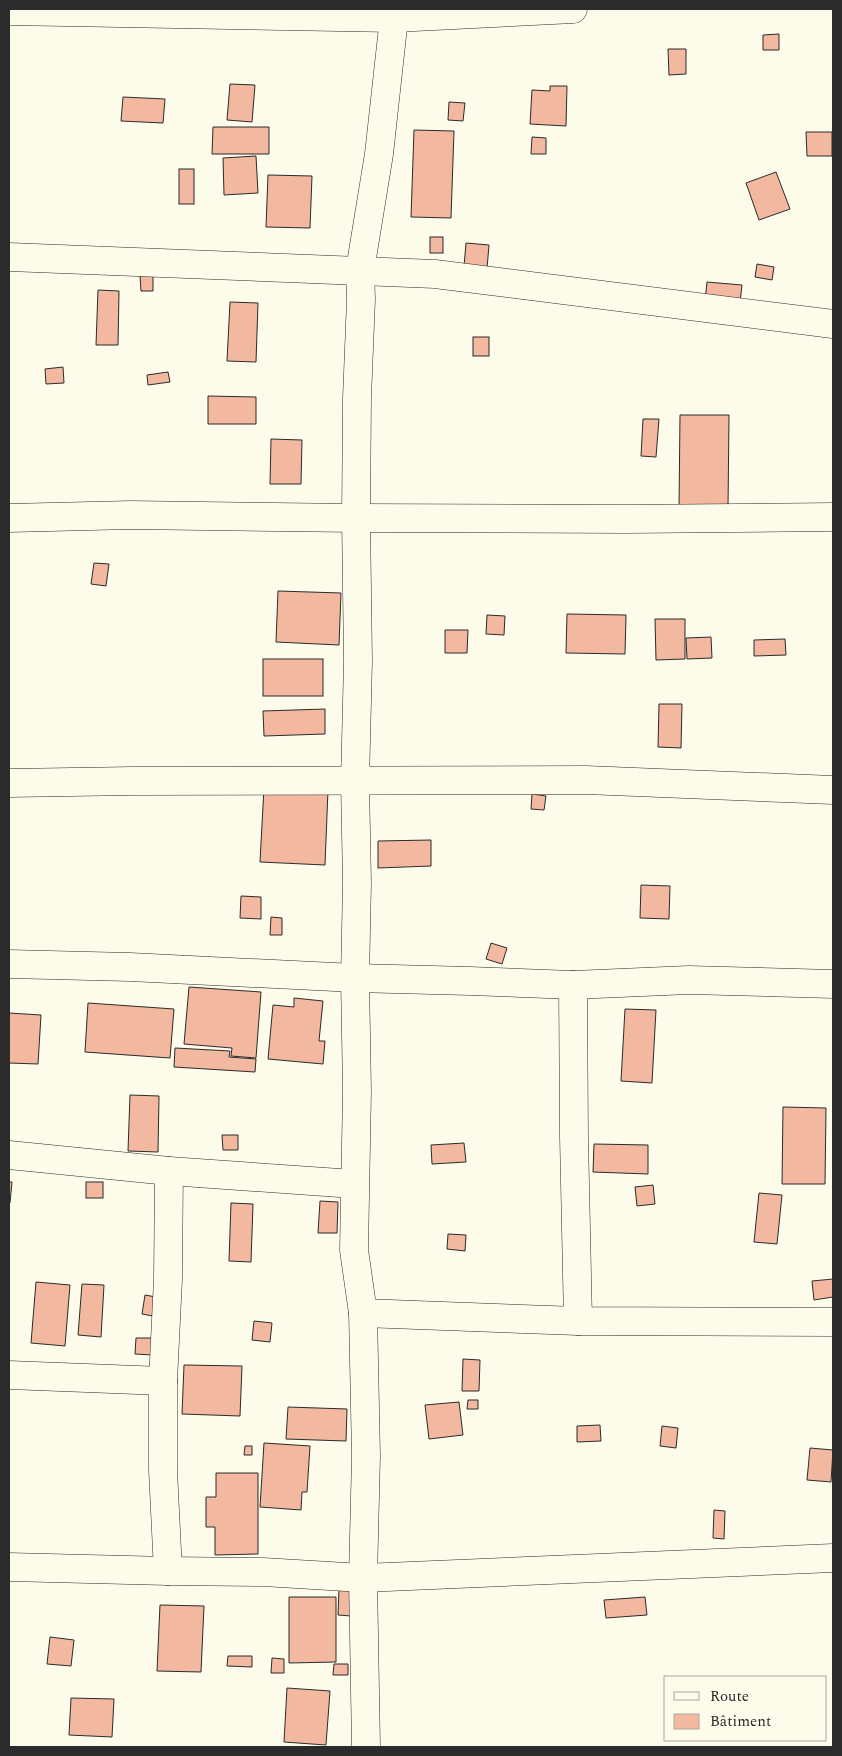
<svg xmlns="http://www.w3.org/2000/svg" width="842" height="1756" font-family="Spectral,serif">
  <rect width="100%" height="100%" fill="#fdfbea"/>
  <g fill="#f2b8a0" stroke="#2b2b2b">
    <path d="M779,34V50H763V35Z"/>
    <path d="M668,49H686V74L669,75Z"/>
    <path d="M230,84L255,85L252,122L227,120Z"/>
    <path d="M550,86H567L566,126L530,124L532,90L550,91Z"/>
    <path d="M123,97L165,99L163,123L121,121Z"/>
    <path d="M449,102L465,103L463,121L448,120Z"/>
    <path d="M213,127H269V154H212Z"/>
    <path d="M414,130L454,131L451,218L411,217Z"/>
    <path d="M806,132H832V156H807Z"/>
    <path d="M532,137L546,138V154H531Z"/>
    <path d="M256,156L258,193L224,195L223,158Z"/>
    <rect x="179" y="169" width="15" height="35"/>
    <path d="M776,172L790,209L759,220L746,183Z"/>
    <path d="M268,175L312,176L310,228L266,227Z"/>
    <rect x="430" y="237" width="13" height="16"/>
    <path d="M466,243L489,245L486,280L463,278Z"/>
    <path d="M757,264L774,267L772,280L755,277Z"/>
    <path d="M140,276H153V291H141Z"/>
    <path d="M707,282L742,285L740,303L705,301Z"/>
    <path d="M98,290L119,291L118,345H96Z"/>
    <path d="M230,302L258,303L256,362L227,361Z"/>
    <rect x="473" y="337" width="16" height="19"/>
    <path d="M63,367L64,383L46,384L45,369Z"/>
    <path d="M168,372L170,382L148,385L147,375Z"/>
    <path d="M208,396L256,397V424H208Z"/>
    <path d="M680,415H729L728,509L679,508Z"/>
    <path d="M643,419H659L656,457L641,456Z"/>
    <path d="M271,439L302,440L301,484H270Z"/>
    <path d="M94,563L109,564L106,586L91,584Z"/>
    <path d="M278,591L341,593L339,645L276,642Z"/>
    <path d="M567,614L626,615L625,654L566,653Z"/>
    <path d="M487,615L505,616L504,635L486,634Z"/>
    <path d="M655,619H685V659L656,660Z"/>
    <path d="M445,630H468L467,653H445Z"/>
    <path d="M711,637L712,658L687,659L686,638Z"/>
    <path d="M785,639L786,655L754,656V640Z"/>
    <rect x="263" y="659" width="60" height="37"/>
    <path d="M659,704H682L681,748L658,747Z"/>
    <path d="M325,709V734L264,736L263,711Z"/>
    <path d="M264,787L328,790L325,865L260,862Z"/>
    <path d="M532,794L546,796L544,810L531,809Z"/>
    <path d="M431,840V866L378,868V841Z"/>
    <path d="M641,885L670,886L669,919L640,918Z"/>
    <path d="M241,896L261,897V919L240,918Z"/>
    <path d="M271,917L282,918V935H270Z"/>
    <path d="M491,943L507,948L502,964L486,959Z"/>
    <path d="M189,987L261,992L256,1058L231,1056L232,1048L184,1044Z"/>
    <path d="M294,998L323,1001L319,1041H325L323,1064L268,1059L273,1005L294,1007Z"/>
    <path d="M88,1003L174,1009L170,1058L85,1052Z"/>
    <path d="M625,1009L656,1010L652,1083L621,1081Z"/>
    <path d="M9,1013L41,1015L38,1064L9,1063Z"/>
    <path d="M175,1048L230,1051L229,1057L256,1059L255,1072L174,1067Z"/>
    <path d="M130,1095L159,1096L158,1152L128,1151Z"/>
    <path d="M783,1107L826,1108L825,1184H782Z"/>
    <path d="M222,1135H238V1150H223Z"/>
    <path d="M464,1143L466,1162L432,1164L431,1145Z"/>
    <path d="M594,1144L648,1145V1174L593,1172Z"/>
    <path d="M9,1182H12L10,1203L9,1202Z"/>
    <rect x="86" y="1182" width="17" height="16"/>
    <path d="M653,1185L655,1204L637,1206L635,1187Z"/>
    <path d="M759,1193L782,1195L777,1244L754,1242Z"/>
    <path d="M320,1201L338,1202L337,1233H318Z"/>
    <path d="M231,1203L253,1204L251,1262L229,1261Z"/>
    <path d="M448,1234L466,1235L465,1251L447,1249Z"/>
    <path d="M833,1279V1297L814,1300L812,1281Z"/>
    <path d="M36,1282L70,1285L65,1346L31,1343Z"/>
    <path d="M82,1284L104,1285L101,1337L78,1335Z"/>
    <path d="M145,1295L156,1297L153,1316L142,1314Z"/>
    <path d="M254,1321L272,1323L270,1342L252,1340Z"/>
    <path d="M136,1338H153L152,1355L135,1354Z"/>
    <path d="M463,1359L480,1360L479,1391H462Z"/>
    <path d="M184,1365L242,1366L240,1416L182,1414Z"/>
    <path d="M468,1400H478V1409H467Z"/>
    <path d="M459,1402L463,1435L429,1439L425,1405Z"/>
    <path d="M288,1407L347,1409L346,1441L286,1439Z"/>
    <path d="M600,1425L601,1441L577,1442V1426Z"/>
    <path d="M662,1426L678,1428L676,1448L660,1446Z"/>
    <path d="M264,1443L310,1446L307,1492H302L301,1510L260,1507Z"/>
    <path d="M245,1446H252V1455H244Z"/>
    <path d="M810,1448L833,1450L831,1482L807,1480Z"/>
    <path d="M216,1473H258V1554L215,1555V1527H206V1497H216Z"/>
    <path d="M714,1510L725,1511L724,1539L713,1538Z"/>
    <path d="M339,1589H352L351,1616L338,1615Z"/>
    <path d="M289,1597H336V1662L289,1663Z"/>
    <path d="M645,1597L647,1615L606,1618L604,1600Z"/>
    <path d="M160,1605L204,1606L201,1672L157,1671Z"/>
    <path d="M50,1637L74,1640L71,1666L47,1664Z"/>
    <path d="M228,1656H252V1667L227,1666Z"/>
    <path d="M272,1658L284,1659V1673H271Z"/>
    <path d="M334,1664H348V1675H333Z"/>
    <path d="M287,1688L330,1691L326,1745L284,1742Z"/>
    <path d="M71,1698L114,1699L112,1737L69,1735Z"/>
  </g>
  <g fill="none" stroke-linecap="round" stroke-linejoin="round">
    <g stroke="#2b2b2b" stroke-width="29">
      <g id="minor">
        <path d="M9,11L394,18L573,9"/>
        <path d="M9,257L435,274L833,324"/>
        <path d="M9,518L131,515L356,518L628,519L833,517"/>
        <path d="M9,783L133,781L586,780L833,790"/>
        <path d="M9,964L130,967L355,978L470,981L573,985L689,980L833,984"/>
        <path d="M573,985L574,1137L578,1321"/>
        <path d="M9,1155L169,1171L354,1184"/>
        <path d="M363,1313L578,1321L833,1322"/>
        <path d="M9,1375L163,1381"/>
        <path d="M9,1567L168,1571L263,1572L363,1578L833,1558"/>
        <path d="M168,1571L163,1470V1381L168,1279L169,1171"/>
        <path d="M366,1747L363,1578L366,1456L363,1313L354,1250L357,1091L355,978L357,883L355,782L358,661L356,518L357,398L361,299L360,270L379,154L394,18"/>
      </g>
    </g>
    <use href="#minor" stroke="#fdfbea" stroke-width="28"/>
  </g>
  <rect width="842" height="1756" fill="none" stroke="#2b2b2b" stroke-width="20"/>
  <rect x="664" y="1676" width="162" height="65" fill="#fdfbea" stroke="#a9a89e"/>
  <rect x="674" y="1692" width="25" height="8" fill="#fdfbea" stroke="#a9a89e"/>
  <text x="710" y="1701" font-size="15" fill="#2b2b2b">Route</text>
  <rect x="674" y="1714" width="25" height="15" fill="#f2b8a0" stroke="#a9a89e"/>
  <text x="710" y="1726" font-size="15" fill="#2b2b2b">Bâtiment</text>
</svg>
